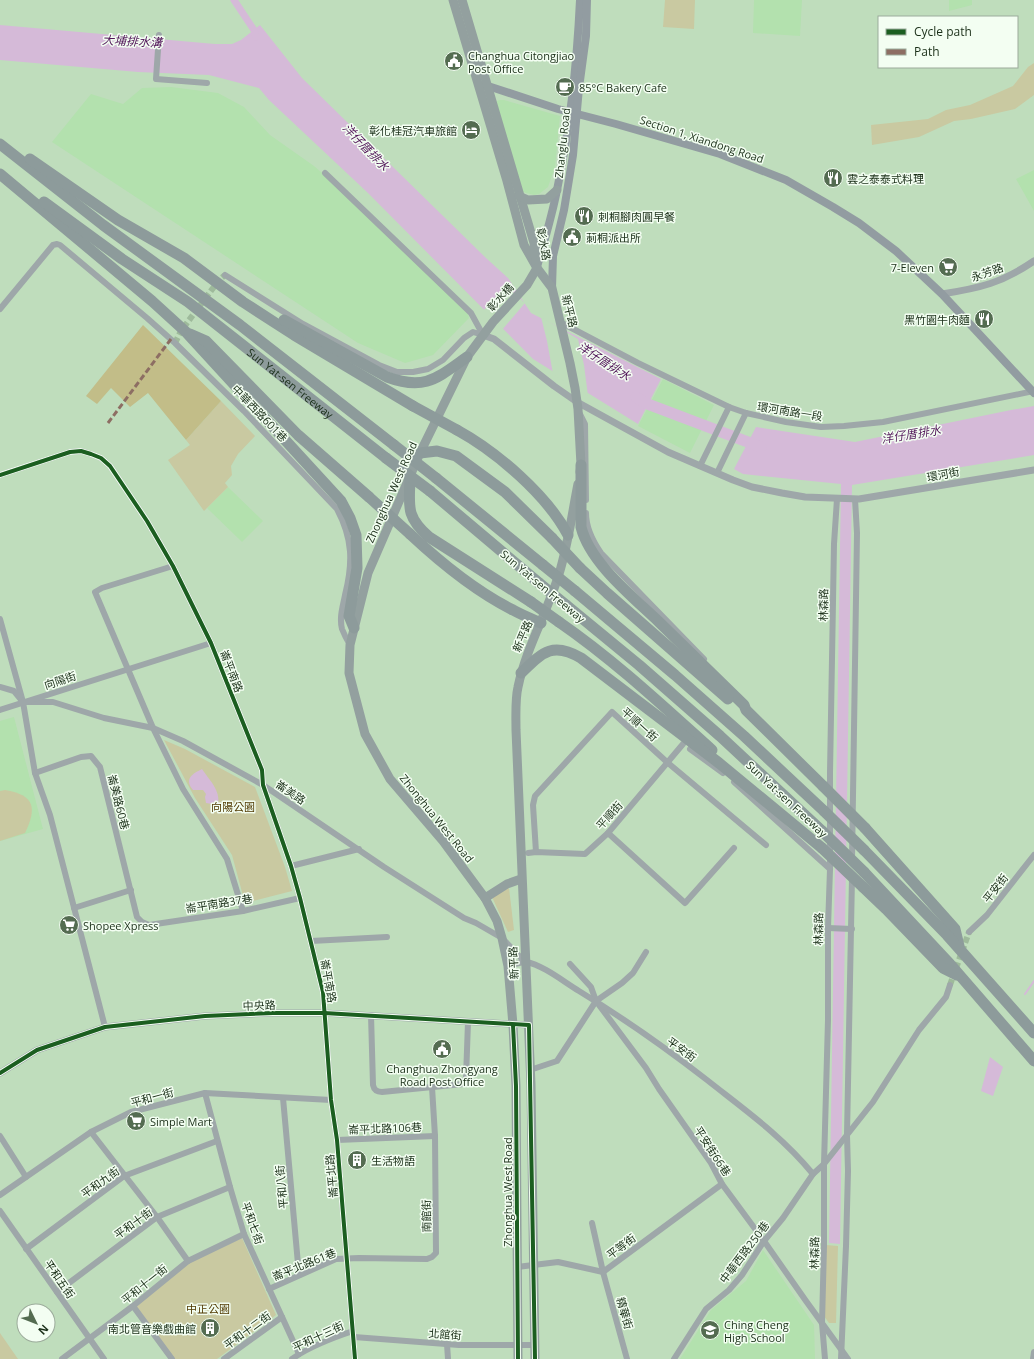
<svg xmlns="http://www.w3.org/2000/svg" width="1034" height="1359" font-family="'Open Sans','Noto Sans TC',sans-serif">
  <rect width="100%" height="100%" fill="#bfddbc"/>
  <g fill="#b3e1ae">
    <path d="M754,0H802L800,36L753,33Z"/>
    <path d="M949,0H972V5L949,11Z"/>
    <path d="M171,87L218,93L244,107L270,135L314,166L335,184L468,313L469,318L433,355L405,363L358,343L52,142L91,94L123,104L142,88Z"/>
    <path d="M499,100H504L560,116L555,167L548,187L539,194L534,195L523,192L496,102Z"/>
    <path d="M1034,170V211L1016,179Z"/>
    <path d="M663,379L714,405L690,453L638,426Z"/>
    <path d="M228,487L263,521L242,542L207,508Z"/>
    <path d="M14,717L43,829L0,841V721Z"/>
    <path d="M763,1250L814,1325L815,1359H680L711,1310L746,1281Z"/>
  </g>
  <g fill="#c9c9a1">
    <path d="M665,0H695L694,29L663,27Z"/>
    <path d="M1034,63V95L1015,109L971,119L954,121L919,137L872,145L871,125L928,119L946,110L970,105L1013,86L1028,67Z"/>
    <path d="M221,401L255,436L238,454L231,466L232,475L225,483L228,487L204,511L168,460L190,445L186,440Z"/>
    <path d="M164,740L185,749L255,787L285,867L292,891L245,903L232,855L195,798Z"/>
    <path d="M5,790C35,795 37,808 25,833L0,841V791Z"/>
    <path d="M509,888L514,930L508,932L492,897Z"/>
    <path d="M242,1238L276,1315L217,1359H174L136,1306L189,1263Z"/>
    <path d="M826,1245L838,1246L836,1323H829L824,1316Z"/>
    <path d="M0,1333L18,1359H0Z"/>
  </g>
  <path fill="#c2bd88" d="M143,325L221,401L186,440L148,393L130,407L111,388L97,404L86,396Z"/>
  <g fill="#d5bad8">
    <path d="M0,25L215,44H232L241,40L260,25L302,78L486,258L508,278L531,313L661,379L638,424L533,359L368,193L269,100L259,88L209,75L138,72L0,60Z"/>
    <path d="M1034,406V455L852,485L840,1244L829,1243L841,484L743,474L734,469L756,427L855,442L1011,410Z"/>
    <path d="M202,769C209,780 221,790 218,805L206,803L205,797L206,794L203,790H193C184,779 192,774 202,769Z"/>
    <path d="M990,1057L1003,1067L993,1096L981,1091Z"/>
  </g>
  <g fill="#bfddbc">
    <path d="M506,286L525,303L502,330L483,311Z"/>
    <path d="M541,317L578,339L584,365L588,396L553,374L547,341Z"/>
  </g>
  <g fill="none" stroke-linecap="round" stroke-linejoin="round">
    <path stroke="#d5bad8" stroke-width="2" d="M1025,994L1034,981"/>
    <path stroke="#d5bad8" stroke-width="7" d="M234,0L254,30L256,37"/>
    <path stroke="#d5bad8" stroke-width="11" d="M636,397L645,403L761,447"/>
    <g stroke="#9eba9b" stroke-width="6" stroke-dasharray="6 3" stroke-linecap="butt">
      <path d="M175,343L181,331L219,280L225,275"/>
      <path d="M950,985L969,932"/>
    </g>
    <g stroke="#9ea7a9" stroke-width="6">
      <path d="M159,35L156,79L207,83"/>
      <path d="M325,173L471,313L483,335"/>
      <path d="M225,275L303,324L379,365L397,372H413L428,369L443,360L464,338L473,332L483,335"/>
      <path d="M0,309L53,245L57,244L60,245L147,318L175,343L244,411L337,509C353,539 353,563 345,595C343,606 339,617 342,629C344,634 347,640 350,645"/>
      <path d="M560,322L638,363L729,407L746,413L786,422L821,427L844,426L883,422L1034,391"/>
      <path d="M580,414L585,424L586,500"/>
      <path d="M700,466L729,407"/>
      <path d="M717,473L746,413"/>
      <path d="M0,475L70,452L81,451L91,454L101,458L110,466L147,521L173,566L211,643L262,770L263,785L291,866L300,898L323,992L331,1100L337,1140L355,1359"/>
      <path d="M586,513C586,528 592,540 601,553L704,659"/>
      <path d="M173,566L102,588L95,592L153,728L183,789L227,859L243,911"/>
      <path d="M0,619L23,702L35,773L50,815L105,1027"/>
      <path d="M0,687L14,691L23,702H53L104,718L153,728L183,741L263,785L384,867L464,918L476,923L502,938L525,962"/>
      <path d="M0,710L211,643"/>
      <path d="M690,749L723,773"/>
      <path d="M35,773L81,757L91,756L100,767L137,917L142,922L149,925L243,911L300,898"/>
      <path d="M734,782L830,869"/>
      <path d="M608,833L685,903L734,848"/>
      <path d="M536,852L533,805L535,796L612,712L668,763L766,845"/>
      <path d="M528,853L536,852L585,854L608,833L683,744"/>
      <path d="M852,860L857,533L855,499"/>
      <path d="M291,866L359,849"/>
      <path d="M74,908L131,890"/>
      <path d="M828,928L852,929"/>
      <path d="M969,932L987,915L1034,855"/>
      <path d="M311,941L387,937"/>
      <path d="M570,964L591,987L596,1001L646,1068L659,1089L711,1163L722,1184L764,1241L806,1301L848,1359"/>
      <path d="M508,966C513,965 521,962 526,962C543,965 564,982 579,991C623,1018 666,1048 707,1080C745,1110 782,1136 813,1174L824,1164L873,1102L919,1030L946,997L950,985"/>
      <path d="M371,1015L373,1085C374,1090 377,1092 382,1092L463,1084L466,1078L468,1022"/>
      <path d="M530,1070L557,1061L596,1001L622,983L633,973L646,952"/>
      <path d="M205,1093L230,1187L244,1234L299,1354"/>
      <path d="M283,1098L299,1275"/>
      <path d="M91,1132L157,1217L188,1261"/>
      <path d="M0,1136L26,1177"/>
      <path d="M337,1140L435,1136"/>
      <path d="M0,1195L91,1132L131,1112L205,1093L331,1100"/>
      <path d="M0,1211L104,1359"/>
      <path d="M592,1223L603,1272L627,1359"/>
      <path d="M26,1249L124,1176L217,1141"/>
      <path d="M517,1267L558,1262L603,1272L722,1184"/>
      <path d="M269,1289L336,1259L359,1258L427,1259L432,1257L436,1253L435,1136L432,1087"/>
      <path d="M57,1292L157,1217L230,1187"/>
      <path d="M133,1306L172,1359"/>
      <path d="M354,1337L459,1345H535"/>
      <path d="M447,1344L448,1359"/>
      <path d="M62,1359L133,1306L188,1261L244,1234"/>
      <path d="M224,1359L282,1317"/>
      <path d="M292,1359C310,1346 332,1338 353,1331"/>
      <path d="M674,1359L706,1309L729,1290L742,1275L764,1241L783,1218L813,1174"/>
      <path d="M825,1359L822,1323L824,1246V1164L828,1020V928L830,869V773L834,544L837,499"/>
      <path d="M841,1359L846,1246L848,1171L847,1135L852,877"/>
      <path d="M1033,1359L1034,1352"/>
    </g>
    <g stroke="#9ea7a9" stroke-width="7">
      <path d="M942,294C980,288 1002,283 1034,261"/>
      <path d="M483,335L494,339L554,386L577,402L668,452L733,480L752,487L782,493L805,497L859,499L1034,470"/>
      <path d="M0,1073L37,1050L105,1027L205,1016L273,1013H324L529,1025"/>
    </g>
    <g stroke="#929ca1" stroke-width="8">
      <path d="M484,86H488L558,109L616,124L720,154L786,180L833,207L859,223L896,251L942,294L1034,393"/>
      <path d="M537,267C544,242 552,216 557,190C570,128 577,64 580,0"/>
      <path d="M552,288L553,256L564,210L573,155L579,88L586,36L587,0"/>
    </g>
    <g stroke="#93a09f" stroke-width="9">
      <path d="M453,0L507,181L524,245L537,268L552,288L570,363L575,388L578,409L581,465L580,472"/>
      <path d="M462,0L534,243L536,263"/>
      <path d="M519,196L528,200L547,199L557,190"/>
      <path d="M485,898L507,884L521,879"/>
      <path d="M518,1359L516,1086L513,1025L508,966L502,938L497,921L485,898L443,841L390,779L365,734L349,673L350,645L368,573L420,453L467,357L493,322L527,285L537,268"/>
      <path d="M535,1359L531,1085L516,730C516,716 515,700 518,687C526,648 547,613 559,574C568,545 572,514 578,484"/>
    </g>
    <g stroke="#8d9b9b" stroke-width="11">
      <path d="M0,144L103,225L240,325L394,445"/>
      <path d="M30,159L118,220L184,258L243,302L294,335L413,406"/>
      <path d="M0,174L152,301L186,332L341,501L350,518L356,535L357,568L349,616L354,628"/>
      <path id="s1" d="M44,202L122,259L188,302L386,458"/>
      <path d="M284,320L387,377C425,391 437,378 467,357"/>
      <path d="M190,334L206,341L298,435L369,497"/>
      <path d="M457,430C497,452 547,495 568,535"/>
      <path d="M420,453L437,451L456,456L505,492L552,538"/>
      <path d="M581,465V527C590,563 633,597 659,622C688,650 716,678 744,705L746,710L823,786"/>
      <path d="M436,478L543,565"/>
      <path d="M410,479C409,507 406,517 429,537L531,602"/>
      <path d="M430,491L539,583"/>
      <path d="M410,534C441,563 475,591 513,610C522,615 532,619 541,623"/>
      <path d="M580,568L607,593L728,699"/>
      <path d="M575,591L675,675L744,736L824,811"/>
      <path d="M566,605L639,665L720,736L822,831"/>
      <path d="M559,622C614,660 662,705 712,750"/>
      <path d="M521,673C542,653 552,641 581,658L719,763L822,848"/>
      <path d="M865,828L955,929L959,946"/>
      <path d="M864,850L947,935L1034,1033"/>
      <path d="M864,872L950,964L1034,1061"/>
      <path d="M863,887L886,909L943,968L957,975"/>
    </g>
    <g stroke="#8d9b9b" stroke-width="11">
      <path d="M413,406L457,430"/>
      <path d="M394,445L436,478"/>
      <path d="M386,458L430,491"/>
      <path d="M369,497L410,534"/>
      <path d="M552,538L580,568"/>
      <path d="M543,565L575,591"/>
      <path d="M539,583L566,605"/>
      <path d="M531,602L559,622"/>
      <path d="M823,786L865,828"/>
      <path d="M824,811L864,850"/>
      <path d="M822,831L864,872"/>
      <path d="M822,848L863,887"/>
    </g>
    <path stroke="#8d6e63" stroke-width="3" stroke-dasharray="6 3" stroke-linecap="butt" d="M108,423L171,339"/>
    <g stroke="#f3fef2" stroke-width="6">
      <g id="cycleway">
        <path d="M0,475L70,452L81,451L91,454L101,458L110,466L147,521L173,566L211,643L262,770L263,785L291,866L300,898L323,992L331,1100L337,1140L355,1359"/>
        <path d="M513,1025L516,1086L518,1359"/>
        <path d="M0,1073L37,1050L105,1027L205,1016L273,1013H324L529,1025L535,1359"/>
      </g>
    </g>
    <use href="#cycleway" stroke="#1b5e20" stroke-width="4"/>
  </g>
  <defs>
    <g id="civic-disc" transform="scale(1)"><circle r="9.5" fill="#546c51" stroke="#f3fef2"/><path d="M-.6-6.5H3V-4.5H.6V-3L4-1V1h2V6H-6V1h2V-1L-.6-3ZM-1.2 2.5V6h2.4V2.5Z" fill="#fff"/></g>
    <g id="cafe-disc" transform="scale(1)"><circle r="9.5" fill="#546c51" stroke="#f3fef2"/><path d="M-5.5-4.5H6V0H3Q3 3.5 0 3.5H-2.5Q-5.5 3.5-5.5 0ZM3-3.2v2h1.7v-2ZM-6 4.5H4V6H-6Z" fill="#fff"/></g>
    <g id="hotel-disc" transform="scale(1)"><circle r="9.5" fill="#546c51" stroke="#f3fef2"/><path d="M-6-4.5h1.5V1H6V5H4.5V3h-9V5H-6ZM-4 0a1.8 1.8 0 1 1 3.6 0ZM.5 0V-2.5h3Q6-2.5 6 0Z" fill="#fff"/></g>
    <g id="restaurant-disc" transform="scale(1)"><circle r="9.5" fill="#546c51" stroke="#f3fef2"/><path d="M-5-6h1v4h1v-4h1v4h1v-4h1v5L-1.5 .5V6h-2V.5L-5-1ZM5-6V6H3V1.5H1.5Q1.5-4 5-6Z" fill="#fff"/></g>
    <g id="supermarket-disc" transform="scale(1)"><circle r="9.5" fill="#546c51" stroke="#f3fef2"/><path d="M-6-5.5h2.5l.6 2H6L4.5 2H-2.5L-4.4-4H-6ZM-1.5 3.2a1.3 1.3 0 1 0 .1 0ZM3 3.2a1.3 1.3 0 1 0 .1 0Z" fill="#fff"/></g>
    <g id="building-disc" transform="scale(1)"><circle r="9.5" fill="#546c51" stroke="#f3fef2"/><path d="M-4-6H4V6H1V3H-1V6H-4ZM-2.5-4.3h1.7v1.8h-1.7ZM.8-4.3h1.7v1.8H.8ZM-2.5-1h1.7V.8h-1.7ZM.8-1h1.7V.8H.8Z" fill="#fff"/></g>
    <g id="school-disc" transform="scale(1)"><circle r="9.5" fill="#546c51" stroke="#f3fef2"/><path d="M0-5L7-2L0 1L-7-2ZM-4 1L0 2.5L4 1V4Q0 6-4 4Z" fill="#fff"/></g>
  </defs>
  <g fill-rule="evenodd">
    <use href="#civic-disc" x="454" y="61"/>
    <use href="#cafe-disc" x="565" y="87"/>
    <use href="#hotel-disc" x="471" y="130"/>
    <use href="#restaurant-disc" x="833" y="178"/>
    <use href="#restaurant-disc" x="584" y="216"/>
    <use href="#civic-disc" x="572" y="237"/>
    <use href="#supermarket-disc" x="948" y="267"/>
    <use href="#restaurant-disc" x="984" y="319"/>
    <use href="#supermarket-disc" x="69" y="925"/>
    <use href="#civic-disc" x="442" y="1049"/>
    <use href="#supermarket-disc" x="136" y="1121"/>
    <use href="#building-disc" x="357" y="1160"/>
    <use href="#building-disc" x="210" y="1328"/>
    <use href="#school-disc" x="710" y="1330"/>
  </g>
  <g text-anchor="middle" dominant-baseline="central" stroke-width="3" stroke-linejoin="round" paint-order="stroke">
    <g font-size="11" fill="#1a2f18" stroke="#f3fef2" text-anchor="start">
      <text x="468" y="55">Changhua Citongjiao<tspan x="468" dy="13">Post Office</tspan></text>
      <text x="579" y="87">85°C Bakery Cafe</text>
      <text x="457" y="130" text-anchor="end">彰化桂冠汽車旅館</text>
      <text x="847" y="178">雲之泰泰式料理</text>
      <text x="598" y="216">刺桐腳肉圓早餐</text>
      <text x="586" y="237">莿桐派出所</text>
      <text x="934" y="267" text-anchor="end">7-Eleven</text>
      <text x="970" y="319" text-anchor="end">黑竹園牛肉麵</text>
      <text x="83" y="925">Shopee Xpress</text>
      <text x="442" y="1068" text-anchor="middle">Changhua Zhongyang<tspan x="442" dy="13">Road Post Office</tspan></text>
      <text x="150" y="1121">Simple Mart</text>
      <text x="371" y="1160">生活物語</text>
      <text x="724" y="1324">Ching Cheng<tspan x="724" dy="13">High School</tspan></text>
      <text x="196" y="1328" text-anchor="end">南北管音樂戲曲館</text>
    </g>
    <g font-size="11" fill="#1a2f18" stroke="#f3fef2">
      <text transform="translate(702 139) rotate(18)">Section 1, Xiandong Road</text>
      <text transform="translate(562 143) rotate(-84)">Zhanglu Road</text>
      <text transform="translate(544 244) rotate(79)">彰水路</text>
      <text transform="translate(987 272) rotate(-19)">永芳路</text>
      <text transform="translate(500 297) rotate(-48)">彰水橋</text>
      <text transform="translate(570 311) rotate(76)">新平路</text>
      <text stroke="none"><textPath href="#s1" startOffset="306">Sun Yat-sen Freeway</textPath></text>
      <text transform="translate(790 411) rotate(9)">環河南路一段</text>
      <text transform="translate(260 413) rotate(46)">中華西路601巷</text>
      <text transform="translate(943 474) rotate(-11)">環河街</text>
      <text transform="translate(391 492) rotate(-66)">Zhonghua West Road</text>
      <text transform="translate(543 586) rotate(40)">Sun Yat-sen Freeway</text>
      <text transform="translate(823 605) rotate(-89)">林森路</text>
      <text transform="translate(522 636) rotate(-67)">新平路</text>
      <text transform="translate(232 671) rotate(69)">崙平南路</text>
      <text transform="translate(60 680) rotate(-18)">向陽街</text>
      <text transform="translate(640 724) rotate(42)">平順一街</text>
      <text transform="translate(291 792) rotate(34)">崙美路</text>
      <text transform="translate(787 799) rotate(43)">Sun Yat-sen Freeway</text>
      <text transform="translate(119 802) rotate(76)">崙美路60巷</text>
      <text transform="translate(609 815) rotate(-48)">平順街</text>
      <text transform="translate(437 818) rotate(51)">Zhonghua West Road</text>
      <text transform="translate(995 888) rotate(-52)">平安街</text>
      <text transform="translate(219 903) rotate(-9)">崙平南路37巷</text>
      <text transform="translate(818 929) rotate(-89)">林森路</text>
      <text transform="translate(513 963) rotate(-93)">新平路</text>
      <text transform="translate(329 981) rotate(80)">崙平南路</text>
      <text transform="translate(259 1005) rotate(-2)">中央路</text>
      <text transform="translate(682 1049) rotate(36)">平安街</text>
      <text transform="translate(152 1097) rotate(-15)">平和一街</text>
      <text transform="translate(385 1128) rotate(-2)">崙平北路106巷</text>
      <text transform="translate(713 1151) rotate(57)">平安街66巷</text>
      <text transform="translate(331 1176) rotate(-95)">崙平北路</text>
      <text transform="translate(100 1182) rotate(-36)">平和九街</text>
      <text transform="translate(281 1187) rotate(-95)">平和八街</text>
      <text transform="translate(507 1192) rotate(-90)">Zhonghua West Road</text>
      <text transform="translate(426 1216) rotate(-91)">南館街</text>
      <text transform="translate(133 1223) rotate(-36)">平和十街</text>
      <text transform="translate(253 1223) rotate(70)">平和七街</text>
      <text transform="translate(621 1246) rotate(-37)">平等街</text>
      <text transform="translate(744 1252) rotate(-53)">中華西路250巷</text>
      <text transform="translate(814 1253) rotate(-89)">林森路</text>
      <text transform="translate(304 1264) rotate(-22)">崙平北路61巷</text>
      <text transform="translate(60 1279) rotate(55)">平和五街</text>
      <text transform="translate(144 1284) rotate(-39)">平和十一街</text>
      <text transform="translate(625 1313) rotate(74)">精華街</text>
      <text transform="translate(247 1330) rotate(-36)">平和十二街</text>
      <text transform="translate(445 1334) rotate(4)">北館街</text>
      <text transform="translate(318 1336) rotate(-25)">平和十三街</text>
    </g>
    <g font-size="11" fill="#503900" stroke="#f3fef2">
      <text x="233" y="806">向陽公園</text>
      <text x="208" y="1308">中正公園</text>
    </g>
    <g font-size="12" font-style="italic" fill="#511559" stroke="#f3fef2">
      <text transform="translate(132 41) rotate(3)">大埔排水溝</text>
      <text transform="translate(366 147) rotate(46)">洋仔厝排水</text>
      <text transform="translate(604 361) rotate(33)">洋仔厝排水</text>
      <text transform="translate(911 434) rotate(-9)">洋仔厝排水</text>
    </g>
  </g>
  <rect x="878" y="16" width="140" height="52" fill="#f3fef2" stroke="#9cab9b"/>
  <rect x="886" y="29" width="20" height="6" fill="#1b5e20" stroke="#9cab9b"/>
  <text x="914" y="36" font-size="12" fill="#1a2f18">Cycle path</text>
  <rect x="886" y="49" width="20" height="6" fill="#8d6e63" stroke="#9cab9b"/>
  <text x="914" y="56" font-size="12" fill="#1a2f18">Path</text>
  <g transform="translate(36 1323) rotate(133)"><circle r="19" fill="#f3fef2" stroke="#9cab9b"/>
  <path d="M0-3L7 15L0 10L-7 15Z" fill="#546c51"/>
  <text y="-6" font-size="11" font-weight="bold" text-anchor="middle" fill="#1a2f18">N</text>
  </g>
</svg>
